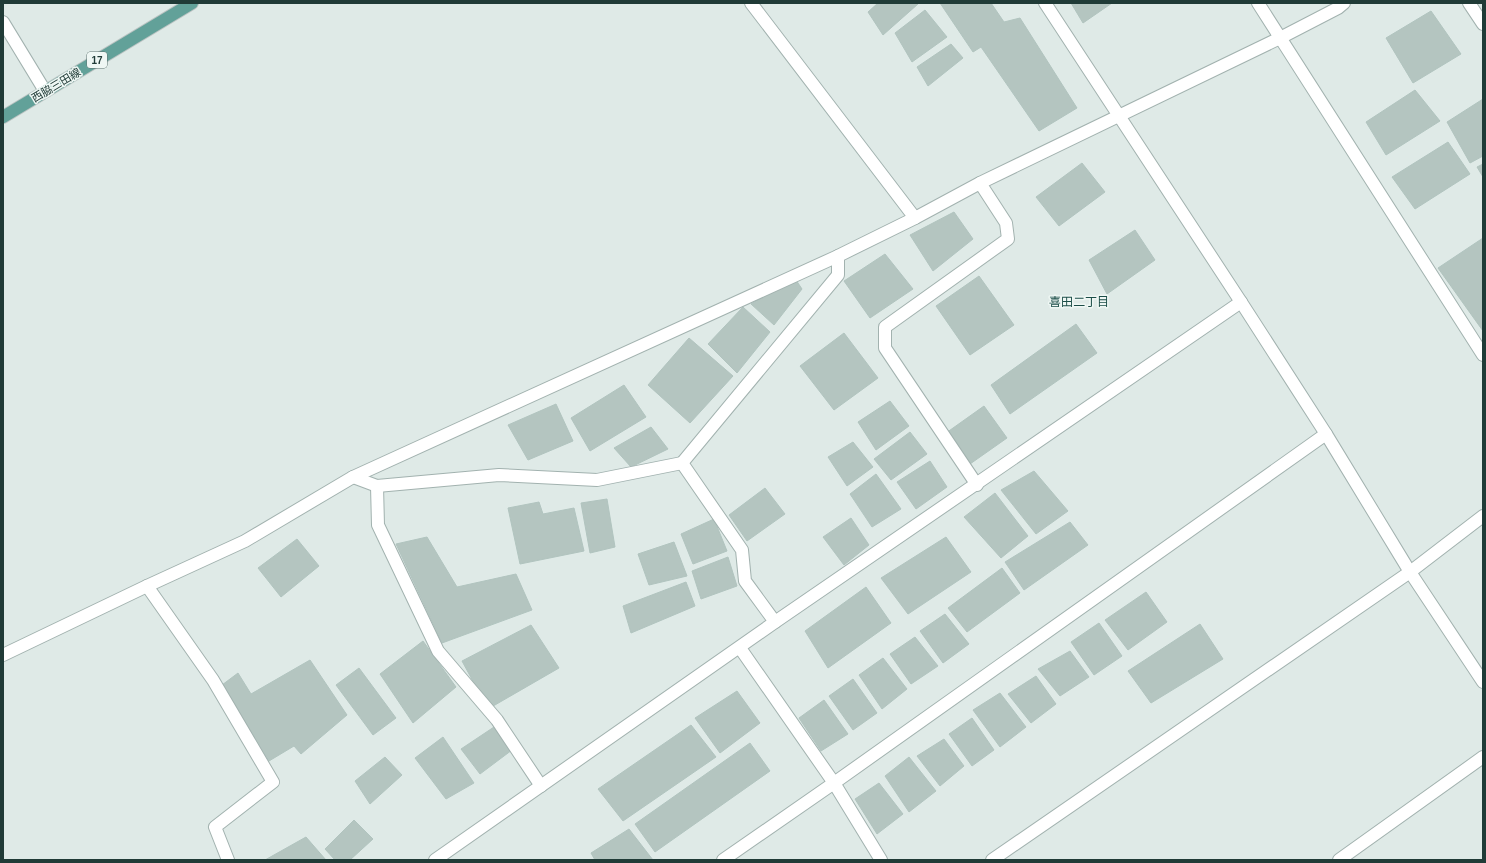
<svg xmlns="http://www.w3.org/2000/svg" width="1486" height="863" font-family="Helvetica,'Noto Sans JP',sans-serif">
  <rect width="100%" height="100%" fill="#dfeae7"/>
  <g fill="#b4c5c0" stroke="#b1c4bf">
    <path d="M878,3H917L918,4L883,35L868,12Z"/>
    <path d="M940,3H991L1004,22L1020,18L1077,108L1039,131L981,47L973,52Z"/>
    <path d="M1071,3H1112L1083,23Z"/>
    <path d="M925,10L947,37L912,62L895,33Z"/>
    <path d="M1431,11L1461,54L1413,83L1386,38Z"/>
    <path d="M951,44L963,58L928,86L917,67Z"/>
    <path d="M1415,90L1440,121L1386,155L1366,122Z"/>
    <path d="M1483,99V156L1470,163L1447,122Z"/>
    <path d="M1448,142L1470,174L1415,209L1392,177Z"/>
    <path d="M1082,163L1105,192L1059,226L1036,197Z"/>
    <path d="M1483,164V177L1477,167Z"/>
    <path d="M954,212L973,239L933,271L910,235Z"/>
    <path d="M1135,230L1155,260L1107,294L1089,260Z"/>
    <path d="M1483,238V331L1438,268Z"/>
    <path d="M885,254L913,289L870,318L844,281Z"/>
    <path d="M979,276L1014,325L970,355L936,306Z"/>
    <path d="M796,280L802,289L774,325L751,304Z"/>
    <path d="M743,307L770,332L737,373L708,344Z"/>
    <path d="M1076,324L1097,353L1010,414L991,385Z"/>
    <path d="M844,333L878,378L834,410L800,366Z"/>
    <path d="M689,338L733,376L690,423L648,385Z"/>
    <path d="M624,385L646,417L590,451L571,418Z"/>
    <path d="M890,401L909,426L876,450L858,422Z"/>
    <path d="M556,404L573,441L528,460L508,425Z"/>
    <path d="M984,406L1007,438L970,464L946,433Z"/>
    <path d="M651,427L668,449L631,467L614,448Z"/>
    <path d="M910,432L927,454L891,480L874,459Z"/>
    <path d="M853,442L873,467L847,486L828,457Z"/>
    <path d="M930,461L947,487L916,509L897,482Z"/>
    <path d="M1034,471L1068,511L1036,534L1001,490Z"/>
    <path d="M876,474L901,509L872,527L850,494Z"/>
    <path d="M765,488L785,514L747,541L729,515Z"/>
    <path d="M995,493L1028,536L1001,558L964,517Z"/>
    <path d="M607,499L615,547L590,553L581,503Z"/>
    <path d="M539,502L543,514L574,508L584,551L520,564L508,508Z"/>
    <path d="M851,518L869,545L844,565L823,537Z"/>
    <path d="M714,519L727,551L693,564L681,534Z"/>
    <path d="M1070,522L1088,545L1024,590L1005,562Z"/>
    <path d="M427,537L457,587L516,574L532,610L442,643L396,544Z"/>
    <path d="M946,537L971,572L908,614L881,578Z"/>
    <path d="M297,539L319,566L281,597L258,568Z"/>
    <path d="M674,542L687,576L649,585L638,554Z"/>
    <path d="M728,557L737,586L701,599L692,571Z"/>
    <path d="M1002,568L1020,593L967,632L948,608Z"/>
    <path d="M686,582L695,606L631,633L623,606Z"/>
    <path d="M866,587L891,623L828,668L805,631Z"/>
    <path d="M1146,592L1167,622L1128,650L1105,620Z"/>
    <path d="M945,614L969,644L943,663L920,631Z"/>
    <path d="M1099,623L1122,656L1094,675L1071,642Z"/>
    <path d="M1200,624L1223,659L1151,703L1128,671Z"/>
    <path d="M531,625L559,668L488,709L462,661Z"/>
    <path d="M915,637L938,666L911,684L890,654Z"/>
    <path d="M423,641L456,687L413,723L380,674Z"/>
    <path d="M1070,651L1089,677L1060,696L1038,669Z"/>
    <path d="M883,658L907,689L882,709L859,675Z"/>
    <path d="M310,660L347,715L301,754L294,746L269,761L222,685L238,673L251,694Z"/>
    <path d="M359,668L396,718L373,735L336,685Z"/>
    <path d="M1036,676L1056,704L1031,723L1008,694Z"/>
    <path d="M853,679L877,713L853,730L829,696Z"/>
    <path d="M737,691L760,723L720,753L695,718Z"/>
    <path d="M1000,693L1026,727L1000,747L973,710Z"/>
    <path d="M824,700L848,734L821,751L799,718Z"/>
    <path d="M972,718L994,750L972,766L949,734Z"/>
    <path d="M691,725L716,757L623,821L598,789Z"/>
    <path d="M494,727L512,750L480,774L461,749Z"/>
    <path d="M443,737L474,783L446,799L415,758Z"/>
    <path d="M944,739L964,766L940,786L917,756Z"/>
    <path d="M750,743L770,771L655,852L635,824Z"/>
    <path d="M385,757L402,775L370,804L355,781Z"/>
    <path d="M909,757L936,791L909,812L885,776Z"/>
    <path d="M879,783L903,814L877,834L855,799Z"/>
    <path d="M354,820L373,839L350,860H335L325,849Z"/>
    <path d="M629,829L653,860H595L591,853Z"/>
    <path d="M306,837L326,860H265Z"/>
  </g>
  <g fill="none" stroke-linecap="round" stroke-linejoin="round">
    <g stroke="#a2b2af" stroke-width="14">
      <g id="minor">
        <path d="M751,3L915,218"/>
        <path d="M1045,3L1241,302L1326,434L1410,572L1483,682"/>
        <path d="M1258,3L1483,355"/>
        <path d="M1469,3L1483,24"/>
        <path d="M3,22L45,91"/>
        <path d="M353,477L377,486L499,475L597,480L682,463"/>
        <path d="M977,485L885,348V327L1008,239L1006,223L980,183"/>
        <path d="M377,486L378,525L438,651L497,720L541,786"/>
        <path d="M147,586L213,680L273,782L215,827L228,860"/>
        <path d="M775,622L745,581L742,550L682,463L838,275V256"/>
        <path d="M740,648L834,783L881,860"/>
        <path d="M3,655L147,586L245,541L353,477L838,256L915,218L980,183L1280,38L1338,8L1344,3"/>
        <path d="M435,860L775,622L1241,302"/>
        <path d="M723,860L834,783L1326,434"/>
        <path d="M992,860L1410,572L1483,516"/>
        <path d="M1339,860L1483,757"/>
      </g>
    </g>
    <g stroke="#bcc4c3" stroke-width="14">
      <path id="major" d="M3,117L192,3"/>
    </g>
    <use href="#minor" stroke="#fff" stroke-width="12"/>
    <use href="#major" stroke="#62a199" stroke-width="12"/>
  </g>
  <g text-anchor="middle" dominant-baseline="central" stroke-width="3" stroke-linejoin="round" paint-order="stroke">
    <rect fill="#eff7f4" stroke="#5e7370" stroke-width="1" x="87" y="52" width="20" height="16" rx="3"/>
    <g font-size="10" font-weight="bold" fill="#203b37">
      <text x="97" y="60">17</text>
    </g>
    <g font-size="11" fill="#203b37" stroke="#eff7f4">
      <text transform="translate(56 85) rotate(-31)">西脇三田線</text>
    </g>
    <g font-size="12" fill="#1b4d47" stroke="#eff7f4">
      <text x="1079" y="302">喜田二丁目</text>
    </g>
  </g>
  <rect width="1486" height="863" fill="none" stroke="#203b37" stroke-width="8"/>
</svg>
